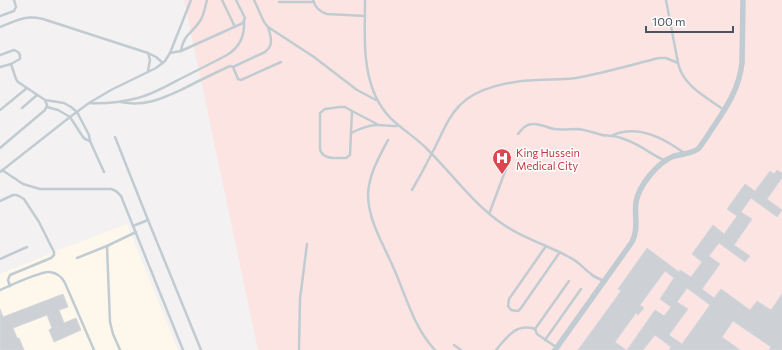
<svg xmlns="http://www.w3.org/2000/svg" width="782" height="350" font-family="Commissioner,sans-serif">
  <rect width="100%" height="100%" fill="#f3f1f1"/>
  <path fill="#fdf8eb" d="M127,224L178,350H0V274L64,248Z"/>
  <path fill="#fce4e2" d="M184,0H782V350H258Z"/>
  <g fill="#cdd0d5" stroke="#d5d7dc" fill-rule="evenodd">
    <path d="M777,170L782,173V178L767,199L782,210L777,217L751,198L741,212L752,219L734,245L750,256L745,262L719,243L709,256L720,264L702,289L714,298L721,289L750,310L757,301L771,310L782,294V350H769L771,347L733,321L722,337L740,350H669L671,347L655,335L643,350H627L655,310L664,316L671,307L660,299L674,278L665,271L640,305L644,308L638,315L636,313L615,342L626,350H578L621,291L618,289L647,248L679,272L680,270L691,277L702,262L692,254L713,225L724,234L737,216L727,209L745,184L755,191L770,171L774,174ZM687,288L710,305L682,344L669,335L688,309L677,302Z"/>
    <path d="M63,294L68,307L59,310L64,323L76,318L81,330L54,342L49,330L52,328L47,315L13,328L17,338H19L24,350H0V309L3,317Z"/>
  </g>
  <g fill="none" stroke-linecap="round" stroke-linejoin="round">
    <g stroke="#c1cbd2" stroke-width="2.5">
      <path d="M222,0L235,27"/>
      <path d="M254,0L264,22L268,27L314,57L357,90L376,100"/>
      <path d="M313,0C315,7 320,12 327,14L365,16"/>
      <path d="M365,0C365,32 362,66 375,95C387,122 405,128 425,147C449,170 469,199 497,220C519,237 545,244 569,257C578,261 583,268 591,274C594,277 599,279 604,281"/>
      <path d="M666,0L678,63C683,86 706,97 724,110"/>
      <path d="M279,2H314"/>
      <path d="M0,16L14,11L16,7L14,0"/>
      <path d="M0,27C18,20 24,15 43,19L148,53L156,57L163,63"/>
      <path d="M181,51C184,33 192,34 200,21C204,15 205,7 207,0"/>
      <path d="M148,53L150,60L148,71"/>
      <path d="M170,53L181,51L243,23L245,18L236,0"/>
      <path d="M0,55L14,50L18,52L20,55V59L11,64"/>
      <path d="M0,67L11,64L16,79L18,82L45,100L47,105L45,110L0,148"/>
      <path d="M233,67L265,52C274,45 271,37 268,27"/>
      <path d="M45,100L64,103L71,107L77,112L89,135L90,141L104,172"/>
      <path d="M121,102C146,107 163,98 185,88C200,80 215,73 230,66L233,67L238,79L241,80L281,62"/>
      <path d="M89,103C106,104 122,102 138,98C153,94 167,86 180,79C196,71 212,63 227,55C240,47 245,36 244,21"/>
      <path d="M47,107L58,110L70,117L83,137L85,139L90,141"/>
      <path d="M340,107H345L352,111L350,155L346,158C337,158 322,160 320,149V113L325,109Z"/>
      <path d="M22,108L37,95"/>
      <path d="M0,110L27,88"/>
      <path d="M352,111L377,124"/>
      <path d="M351,133C359,129 369,125 377,125C384,125 390,126 397,126"/>
      <path d="M518,134C522,129 526,124 533,124C540,123 547,128 554,129C562,130 570,129 578,129C587,130 594,133 602,135C606,136 609,135 612,136C617,136 624,139 629,141C642,146 652,155 664,160"/>
      <path d="M613,135C638,124 664,138 684,153"/>
      <path d="M115,137L148,220L201,350"/>
      <path d="M388,140C379,157 369,174 368,194C368,221 384,245 394,269C406,296 414,328 435,350"/>
      <path d="M2,170L23,184L40,189H111L116,191L121,196L183,350"/>
      <path d="M0,172L70,117L89,103L111,90L156,68L165,61L170,53L191,0"/>
      <path d="M412,190C419,178 426,165 432,153C441,137 447,118 460,105C477,87 512,81 536,80C549,79 562,80 576,78C604,73 631,65 659,58H666L678,63"/>
      <path d="M0,201L13,195H16L19,196L24,199L39,222L54,252V255L51,258L10,275L8,280L10,286"/>
      <path d="M489,214L506,169"/>
      <path d="M133,226L148,220"/>
      <path d="M107,246L110,322L113,334L120,350"/>
      <path d="M546,246L509,299L508,306L511,310L518,311L521,308L560,252"/>
      <path d="M77,258L107,246L136,232"/>
      <path d="M0,259L27,247"/>
      <path d="M0,290C11,285 41,271 50,272C57,273 62,277 65,283L94,350"/>
      <path d="M545,340L581,289"/>
      <path d="M454,345L461,350"/>
      <path d="M556,347L537,334L535,329L569,281"/>
      <path d="M299,350L300,299L307,244"/>
      <path d="M496,350C507,337 516,323 535,329"/>
    </g>
    <path stroke="#c1cbd2" stroke-width="5.5" d="M555,350L632,242C639,228 634,216 636,202C639,185 658,162 674,156C683,154 690,154 698,149C704,142 709,133 714,126C728,105 739,88 742,63L743,0"/>
  </g>
  <defs>
    <g id="hospital-pin" transform="scale(1)"><path d="M0 17L-7.5 6A9.5 9.5 0 1 1 7.5 6Z" fill="#e0444e" stroke="#fff"/><path d="M-5-5h3v3.5h4V-5h3V5h-3V1.5h-4V5h-3Z" fill="#fff"/></g>
  </defs>
  <g fill-rule="evenodd">
    <use href="#hospital-pin" x="502" y="158"/>
  </g>
  <g text-anchor="middle" dominant-baseline="central" stroke-width="3" stroke-linejoin="round" paint-order="stroke">
    <g font-size="11" fill="#be3a42" stroke="#fff" text-anchor="start">
      <text x="516" y="152">King Hussein<tspan x="516" dy="13">Medical City</tspan></text>
    </g>
  </g>
  <path d="M646 26v6h87v-6" fill="none" stroke="#48545f" stroke-width="2"/>
  <text x="652" y="26" font-size="12" fill="#48545f" stroke="#ffffff" stroke-width="3" paint-order="stroke">100 m</text>
</svg>
